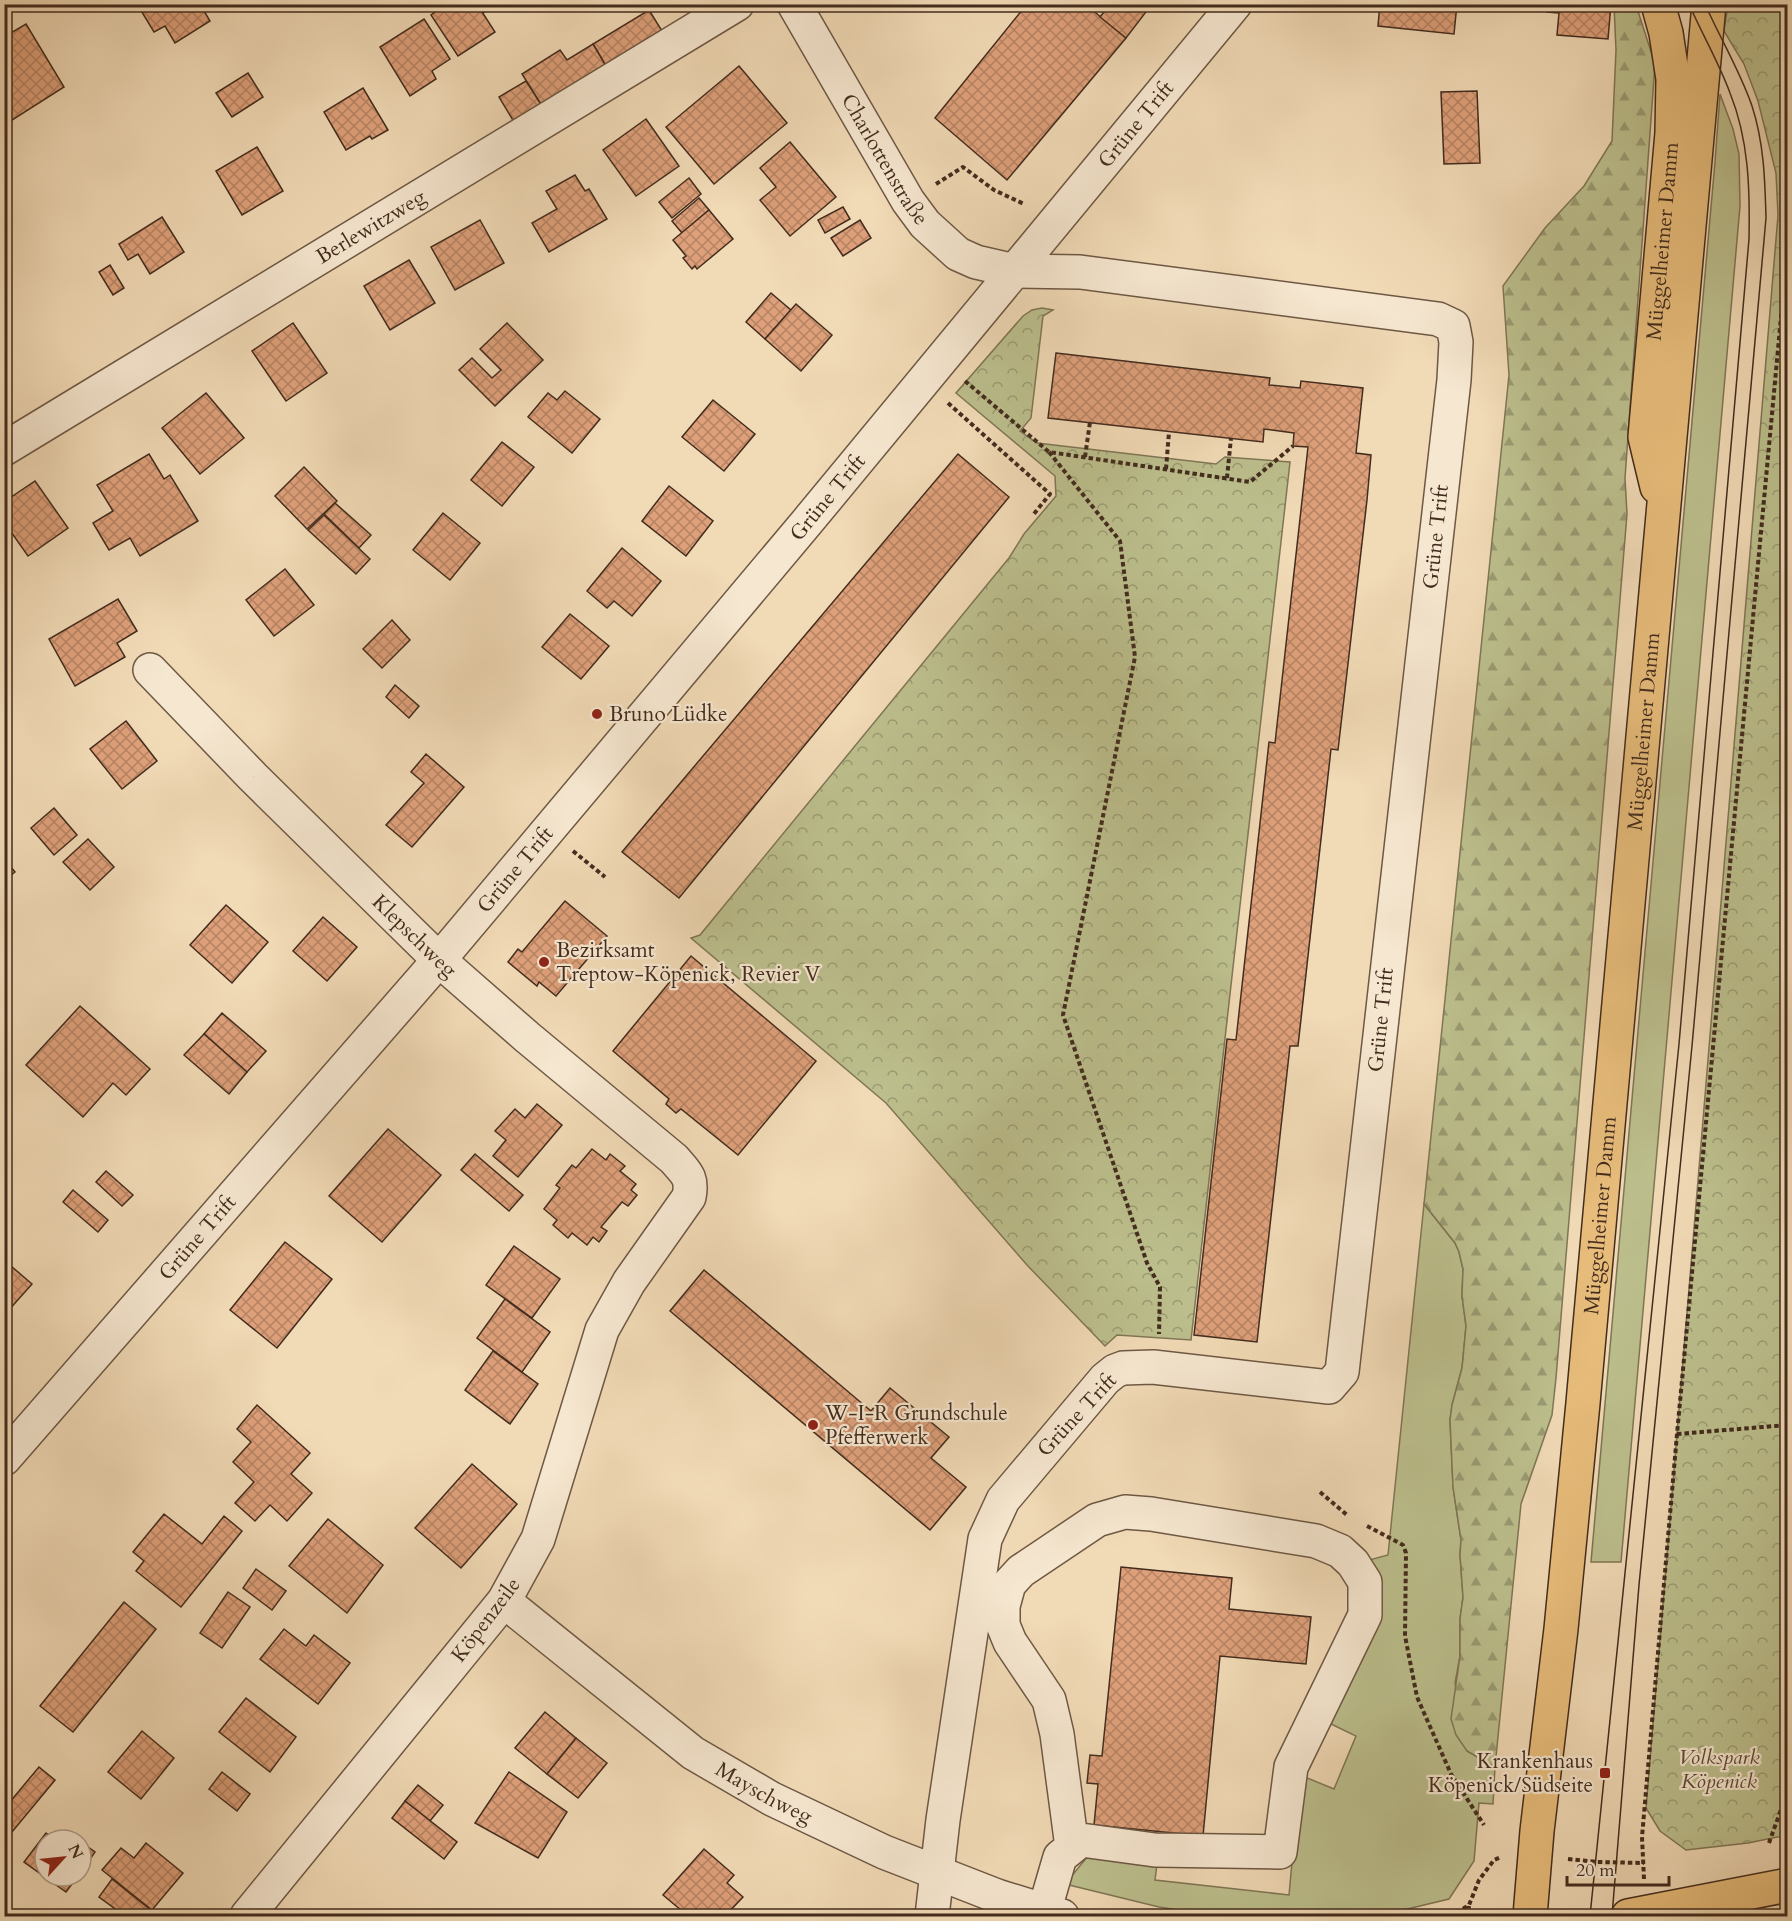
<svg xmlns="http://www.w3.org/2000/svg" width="1792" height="1921" font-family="Cardo,serif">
  <defs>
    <pattern id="forest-firs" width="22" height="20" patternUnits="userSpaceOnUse" patternTransform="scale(1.5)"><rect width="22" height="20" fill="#bcbf8d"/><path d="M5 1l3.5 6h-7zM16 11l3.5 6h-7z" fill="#9a9b73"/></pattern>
    <pattern id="park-crowns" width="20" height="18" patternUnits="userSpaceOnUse" patternTransform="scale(1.5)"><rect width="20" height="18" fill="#bcbf8d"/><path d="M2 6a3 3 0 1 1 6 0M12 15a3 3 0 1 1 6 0" fill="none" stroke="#9a9b73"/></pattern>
    <pattern id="building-cross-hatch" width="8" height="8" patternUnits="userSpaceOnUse" patternTransform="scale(1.5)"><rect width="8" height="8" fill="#dea07a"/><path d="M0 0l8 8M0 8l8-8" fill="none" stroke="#b68363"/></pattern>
  </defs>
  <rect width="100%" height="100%" fill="#f1dab6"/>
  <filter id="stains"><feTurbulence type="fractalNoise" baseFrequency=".00333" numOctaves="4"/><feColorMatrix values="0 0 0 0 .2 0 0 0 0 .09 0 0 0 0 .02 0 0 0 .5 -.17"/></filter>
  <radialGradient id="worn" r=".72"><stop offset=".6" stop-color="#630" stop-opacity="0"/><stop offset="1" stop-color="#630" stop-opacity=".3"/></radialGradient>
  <g fill="#bcbf8d" stroke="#807656" stroke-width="1.5">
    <path d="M1720,94L1733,129L1739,154L1740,206L1621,1562H1591L1715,162Z"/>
    <path d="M1424,1204L1455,1243L1459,1252L1463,1269L1462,1296L1466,1326L1462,1368L1452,1405L1450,1420L1453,1487L1461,1540L1460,1555L1463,1597L1460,1619V1656L1455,1683L1467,1751L1495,1767L1493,1804L1479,1803L1474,1861L1449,1899L1378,1916H1312L1281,1914L1264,1916H1216L1159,1907L1065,1884L1088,1856L1157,1864L1155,1880L1289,1895L1300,1775L1334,1789L1356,1736L1327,1722L1358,1563L1388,1555Z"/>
  </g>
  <path fill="url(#forest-firs)" stroke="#807656" stroke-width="1.5" d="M1614,5H1636L1655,64L1625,478L1627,514L1556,1378L1552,1415L1521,1504L1495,1767L1467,1751L1456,1735L1451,1719L1460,1656V1619L1463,1597L1460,1555L1461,1540L1453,1487L1450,1420L1452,1405L1462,1368L1466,1326L1462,1296L1463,1269L1459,1252L1455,1243L1424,1204L1509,375L1503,286L1545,228L1584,186L1612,141L1616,50Z"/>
  <g fill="url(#park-crowns)" stroke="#807656" stroke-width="1.5">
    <path d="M1728,5H1788V1835L1748,1843L1686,1850L1660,1831L1646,1808L1778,215L1776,173L1758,101L1744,64L1724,31Z"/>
    <path d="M1042,308L1053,310L1043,316L1031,418L1020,431L1037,443L1216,464L1225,457L1290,462L1191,1340L1117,1335L1105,1346L1027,1265L886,1103L691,938L700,935L1009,558L1024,534L1056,496L1055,476L956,393L1023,316L1032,310Z"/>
  </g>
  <g fill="url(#building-cross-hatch)" stroke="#432c1e" stroke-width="1.5">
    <path d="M137,4H200L210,21L175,43L165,26L154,32Z"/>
    <path d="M446,4H477L495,32L458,56L431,15Z"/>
    <path d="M477,4H496L483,13Z"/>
    <path d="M1027,4H1085L1126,38L1007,180L935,118Z"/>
    <path d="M1110,4H1152L1126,38L1100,17Z"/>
    <path d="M1380,4H1457L1454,34L1378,26Z"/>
    <path d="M1548,4H1611L1608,39L1557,35L1559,13L1547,12Z"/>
    <path d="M649,10L662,31L606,66L593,44Z"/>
    <path d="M424,19L450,59L432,71L436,79L410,96L380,47Z"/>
    <path d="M26,24L64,87L6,124L4,37Z"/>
    <path d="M593,44L606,66L542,106L522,74L560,50L567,60Z"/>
    <path d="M739,66L787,123L714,184L666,127Z"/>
    <path d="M248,73L263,97L232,117L216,93Z"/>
    <path d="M526,81L542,106L514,122L499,97Z"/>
    <path d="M363,88L388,130L372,139L370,136L346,150L324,112Z"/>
    <path d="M1477,91L1480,163L1444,164L1441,92Z"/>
    <path d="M646,119L679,166L636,196L603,150Z"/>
    <path d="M790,142L836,197L790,236L760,200L776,187L760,168Z"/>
    <path d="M257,147L283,191L242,215L216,171Z"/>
    <path d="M575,175L585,191L589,189L607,219L549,252L532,223L557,209L546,191Z"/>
    <path d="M689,178L701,194L672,218L659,202Z"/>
    <path d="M699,198L709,210L682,233L672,221Z"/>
    <path d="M843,207L850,219L825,233L818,220Z"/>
    <path d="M709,210L733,239L697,269L695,266L692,269L683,258L686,256L673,240Z"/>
    <path d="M162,217L184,252L150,274L138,254L128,260L119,244Z"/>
    <path d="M480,220L504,263L455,290L431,247Z"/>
    <path d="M860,220L871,238L843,256L831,238Z"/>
    <path d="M409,260L435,303L390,330L364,286Z"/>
    <path d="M110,265L124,288L113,295L99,272Z"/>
    <path d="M771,293L791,310L765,339L746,322Z"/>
    <path d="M796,304L832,335L801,371L765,339Z"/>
    <path d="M293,323L327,373L286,401L252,351Z"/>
    <path d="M507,323L543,360L495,406L459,370L472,358L492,378L501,370L480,349Z"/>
    <path d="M1056,353L1270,378L1269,385L1300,388L1301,381L1363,388L1356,453L1371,455L1367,500L1338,750L1331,749L1298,1046H1290L1257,1342L1194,1335L1227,1039L1236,1040L1269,742L1275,743L1308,447L1293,446L1294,433L1264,429L1263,442L1048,418Z"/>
    <path d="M565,391L600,419L572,453L528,417L548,393L557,400Z"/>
    <path d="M206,393L244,438L200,474L162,428Z"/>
    <path d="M713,400L755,434L724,471L682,437Z"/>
    <path d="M502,442L534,467L502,506L471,480Z"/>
    <path d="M149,454L164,479L170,475L198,521L140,556L130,538L109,550L93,523L113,511L97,485Z"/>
    <path d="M958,454L1009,497L679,898L622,852Z"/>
    <path d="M304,467L337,501L307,529L275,496Z"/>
    <path d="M35,481L68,528L28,556L4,522V502Z"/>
    <path d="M669,486L713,521L686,556L642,521Z"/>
    <path d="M335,503L371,535L359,548L324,514Z"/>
    <path d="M443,513L480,543L450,580L413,550Z"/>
    <path d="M324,515L370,559L356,574L308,530Z"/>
    <path d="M622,548L661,581L632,616L614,601L607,608L587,591Z"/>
    <path d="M285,569L314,605L274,636L246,600Z"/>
    <path d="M118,599L137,631L117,643L125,657L75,686L49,639Z"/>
    <path d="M570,614L609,646L581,679L542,647Z"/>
    <path d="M392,620L410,640L382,668L363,649Z"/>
    <path d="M395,685L419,706L409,718L386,697Z"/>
    <path d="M126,721L157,761L122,789L90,749Z"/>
    <path d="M426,754L464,787L412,847L386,825L424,783L411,772Z"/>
    <path d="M54,808L77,835L54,855L31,828Z"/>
    <path d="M88,839L114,867L90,890L63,862Z"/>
    <path d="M4,859L15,872L4,881Z"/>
    <path d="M565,901L607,936L556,996L539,982L537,986L508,962L518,949L522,952Z"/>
    <path d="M226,905L268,942L232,983L190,945Z"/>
    <path d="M323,917L357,947L327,981L293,951Z"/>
    <path d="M691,956L816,1061L738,1155L681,1109L676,1113L666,1104L669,1099L613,1051Z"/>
    <path d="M80,1006L150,1069L126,1095L113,1083L83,1117L26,1065Z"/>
    <path d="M222,1013L266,1051L247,1072L204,1034Z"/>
    <path d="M204,1034L247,1072L229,1094L184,1055Z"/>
    <path d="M537,1104L562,1125L518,1177L493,1156L506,1140L495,1131L515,1109L525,1118Z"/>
    <path d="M388,1129L441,1175L382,1242L329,1196Z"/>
    <path d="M592,1149L606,1160L610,1154L625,1166L620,1171L636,1184L631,1190L637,1195L628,1206L622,1202L601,1227L607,1231L599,1242L593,1237L587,1245L572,1233L568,1238L553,1225L557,1220L544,1209L560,1188L556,1185L572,1165L576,1168Z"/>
    <path d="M475,1154L523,1195L509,1211L461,1170Z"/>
    <path d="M106,1171L133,1195L122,1206L96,1182Z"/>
    <path d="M73,1190L108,1220L98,1232L63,1202Z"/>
    <path d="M285,1242L332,1279L277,1348L230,1310Z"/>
    <path d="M514,1246L560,1279L532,1318L486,1285Z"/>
    <path d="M4,1260L32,1284L7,1312L4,1310Z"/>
    <path d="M704,1270L871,1411L890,1388L949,1437L931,1458L966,1487L930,1530L670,1311Z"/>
    <path d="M505,1299L550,1332L522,1372L477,1338Z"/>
    <path d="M493,1351L538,1384L510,1424L465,1390Z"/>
    <path d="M257,1405L310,1453L291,1474L312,1493L287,1521L270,1505L255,1521L235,1503L254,1482L233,1462L251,1442L237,1429Z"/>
    <path d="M472,1464L517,1504L461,1568L415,1528Z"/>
    <path d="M164,1514L202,1544L224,1516L242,1531L181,1607L136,1571L144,1561L133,1552Z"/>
    <path d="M328,1519L383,1565L347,1613L289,1566Z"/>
    <path d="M1121,1567L1232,1578L1229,1609L1311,1617L1306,1664L1220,1656L1203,1836L1094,1825L1098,1784L1087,1783L1090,1755L1102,1756Z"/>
    <path d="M256,1569L286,1591L272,1610L243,1588Z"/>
    <path d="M228,1592L250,1607L222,1648L200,1633Z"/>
    <path d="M124,1602L156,1629L73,1732L40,1706Z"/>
    <path d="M284,1629L306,1646L314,1635L350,1663L318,1704L260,1659Z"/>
    <path d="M246,1698L296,1737L270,1772L219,1732Z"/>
    <path d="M545,1712L576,1738L547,1774L515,1748Z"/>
    <path d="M142,1731L174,1758L141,1799L108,1772Z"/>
    <path d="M576,1738L607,1763L578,1798L547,1774Z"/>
    <path d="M39,1767L55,1780L12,1832L4,1825V1799L9,1803Z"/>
    <path d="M222,1772L250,1794L237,1811L209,1789Z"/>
    <path d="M509,1772L567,1812L538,1858L475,1823Z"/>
    <path d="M418,1785L443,1805L430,1821L405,1801Z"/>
    <path d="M405,1801L457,1842L444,1859L392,1818Z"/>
    <path d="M46,1833L55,1840H45V1876H78L66,1892L24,1862Z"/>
    <path d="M81,1842L95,1852L81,1872Z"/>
    <path d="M146,1843L183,1873L152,1910L102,1870L121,1848L134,1858Z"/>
    <path d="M704,1849L734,1875L727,1883L743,1897L725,1916H688L663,1895Z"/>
    <path d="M112,1879L152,1911L148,1916H125L99,1897Z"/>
  </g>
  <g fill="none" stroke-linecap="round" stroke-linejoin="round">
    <g stroke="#6e5844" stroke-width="36">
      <g id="minor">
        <path id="s1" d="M794,4L908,201L925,224L958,254L976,262L1015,271L1080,272L1438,319L1453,326L1456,342L1454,380L1342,1372L1329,1387L1153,1367L1123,1368L1115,1371L1105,1379L1003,1500L985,1539L943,1820L932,1916"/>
        <path id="s2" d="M4,449L737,4"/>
        <path id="s3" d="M150,670L253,777L439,960L527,1037L674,1159C686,1173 693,1177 689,1197L629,1282L602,1330L538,1539L504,1601L247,1916"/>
        <path id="s4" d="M4,1459L439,960L807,522L1235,4"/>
        <path id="s5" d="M504,1601L693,1753L772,1799L884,1852L997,1896L1062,1916"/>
        <path d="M1044,1912L1060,1857L1081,1840L1155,1850L1280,1852L1291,1767L1365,1615V1582L1353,1563L1340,1551L1316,1541L1151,1514L1125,1512L1097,1520L1021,1571L1009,1584L1003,1606V1625L1010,1642L1049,1700L1057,1734L1072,1847"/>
      </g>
    </g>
    <g stroke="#432c1e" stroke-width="36">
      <g id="major">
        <path id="s6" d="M1657,487L1645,437L1672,133L1673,79L1666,33L1658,4"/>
        <path id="s7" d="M1530,1916L1537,1831L1561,1629L1583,1403L1709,4"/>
        <path d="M1628,1916L1788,1885"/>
      </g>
    </g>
    <g stroke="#432c1e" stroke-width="4" stroke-dasharray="4.5 3" stroke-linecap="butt">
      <path d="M936,184L963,167L994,190L1024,204"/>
      <path d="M965,381L1049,452L1250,482L1293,446"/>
      <path d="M948,403L1050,494L1033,515"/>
      <path d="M1049,452L1120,541L1135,657L1063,1015L1147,1263L1160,1287L1159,1334"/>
      <path d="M1085,457L1090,422"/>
      <path d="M1166,469L1169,432"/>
      <path d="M1227,478L1231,438"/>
      <path d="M573,851L605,877"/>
      <path d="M1677,1434L1788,1425"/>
      <path d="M1320,1492L1347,1515"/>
      <path d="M1367,1526L1403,1545L1406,1553L1405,1636L1417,1697L1451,1774L1484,1825"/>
      <path d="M1769,1843L1788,1790"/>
      <path d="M1568,1859L1597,1862L1644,1863"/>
      <path d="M1644,1879L1642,1837L1677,1434L1788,242"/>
      <path d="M1442,1916L1456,1913L1469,1905L1479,1880L1494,1860L1501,1857"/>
      <path d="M1468,1916L1469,1906"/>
    </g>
    <use href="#minor" stroke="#f6e7d0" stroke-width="33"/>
    <use href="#major" stroke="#e8bd7b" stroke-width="33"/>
    <g stroke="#432c1e" stroke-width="1.5">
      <path d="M1590,1916L1679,1044L1749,239C1750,190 1749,140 1730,93C1719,63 1702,34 1689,4"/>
      <path d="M1612,1916L1639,1585L1692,1046L1766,218C1765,180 1764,143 1752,106C1740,71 1720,38 1705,4"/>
    </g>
  </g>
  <g fill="#8f2418" stroke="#f6e7d0" stroke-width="2">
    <circle cx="597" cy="714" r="6"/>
    <circle cx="544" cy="962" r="6"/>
    <circle cx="813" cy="1425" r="6"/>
    <rect x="1599" y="1767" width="12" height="12" rx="3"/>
  </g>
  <g text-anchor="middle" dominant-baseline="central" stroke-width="4.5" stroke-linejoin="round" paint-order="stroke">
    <g font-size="21" fill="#432c1e" stroke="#f6e7d0">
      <text stroke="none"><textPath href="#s4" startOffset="1750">Grüne Trift</textPath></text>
      <text stroke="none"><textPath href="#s1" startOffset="180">Charlottenstraße</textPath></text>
      <text stroke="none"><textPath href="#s2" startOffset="429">Berlewitzweg</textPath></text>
      <text stroke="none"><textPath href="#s6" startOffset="248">Müggelheimer Damm</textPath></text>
      <text stroke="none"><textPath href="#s4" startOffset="1266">Grüne Trift</textPath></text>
      <text transform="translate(1436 537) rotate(-84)">Grüne Trift</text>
      <text stroke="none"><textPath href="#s7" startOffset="1190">Müggelheimer Damm</textPath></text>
      <text stroke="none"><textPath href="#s4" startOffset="780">Grüne Trift</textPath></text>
      <text stroke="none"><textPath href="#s3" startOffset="375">Klepschweg</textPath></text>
      <text transform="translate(1381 1020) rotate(-84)">Grüne Trift</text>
      <text stroke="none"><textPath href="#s7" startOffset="704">Müggelheimer Damm</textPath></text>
      <text stroke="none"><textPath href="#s4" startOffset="294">Grüne Trift</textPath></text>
      <text transform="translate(1077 1415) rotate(-47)">Grüne Trift</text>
      <text transform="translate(486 1620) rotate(-53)">Köpenzeile</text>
      <text stroke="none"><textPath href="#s5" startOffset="324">Mayschweg</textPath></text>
    </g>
    <g font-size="21" fill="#432c1e" stroke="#f6e7d0" text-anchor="start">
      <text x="609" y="714">Bruno Lüdke</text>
      <text x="556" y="950">Bezirksamt<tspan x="556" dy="24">Treptow-Köpenick, Revier V</tspan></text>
      <text x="825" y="1413">W-I-R Grundschule<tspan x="825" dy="24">Pfefferwerk</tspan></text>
      <text x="1593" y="1761" text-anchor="end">Krankenhaus<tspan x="1593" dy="24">Köpenick/Südseite</tspan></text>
    </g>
    <g font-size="21" font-style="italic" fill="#5b4934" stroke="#f6e7d0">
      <text x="1719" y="1757">Volkspark<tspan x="1719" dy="24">Köpenick</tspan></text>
    </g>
  </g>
  <rect width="1792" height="1921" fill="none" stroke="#f1dab6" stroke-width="24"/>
  <rect x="6" y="6" width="1780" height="1909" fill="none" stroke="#432c1e" stroke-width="3"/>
  <rect x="12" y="12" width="1768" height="1897" fill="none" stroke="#432c1e" stroke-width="1.5"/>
  <g transform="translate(63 1858) rotate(63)"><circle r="28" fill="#f6e7d0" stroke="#ae9c89" stroke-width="1.5"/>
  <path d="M0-4.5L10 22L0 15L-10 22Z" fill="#8f2418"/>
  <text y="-9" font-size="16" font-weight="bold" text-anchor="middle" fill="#432c1e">N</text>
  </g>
  <path d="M1567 1876v9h102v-9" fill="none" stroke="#432c1e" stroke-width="3"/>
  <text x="1576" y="1876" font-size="18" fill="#432c1e" stroke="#f6e7d0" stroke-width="4.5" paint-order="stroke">20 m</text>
  <rect width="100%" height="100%" filter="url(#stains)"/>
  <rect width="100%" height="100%" fill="url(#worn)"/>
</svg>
